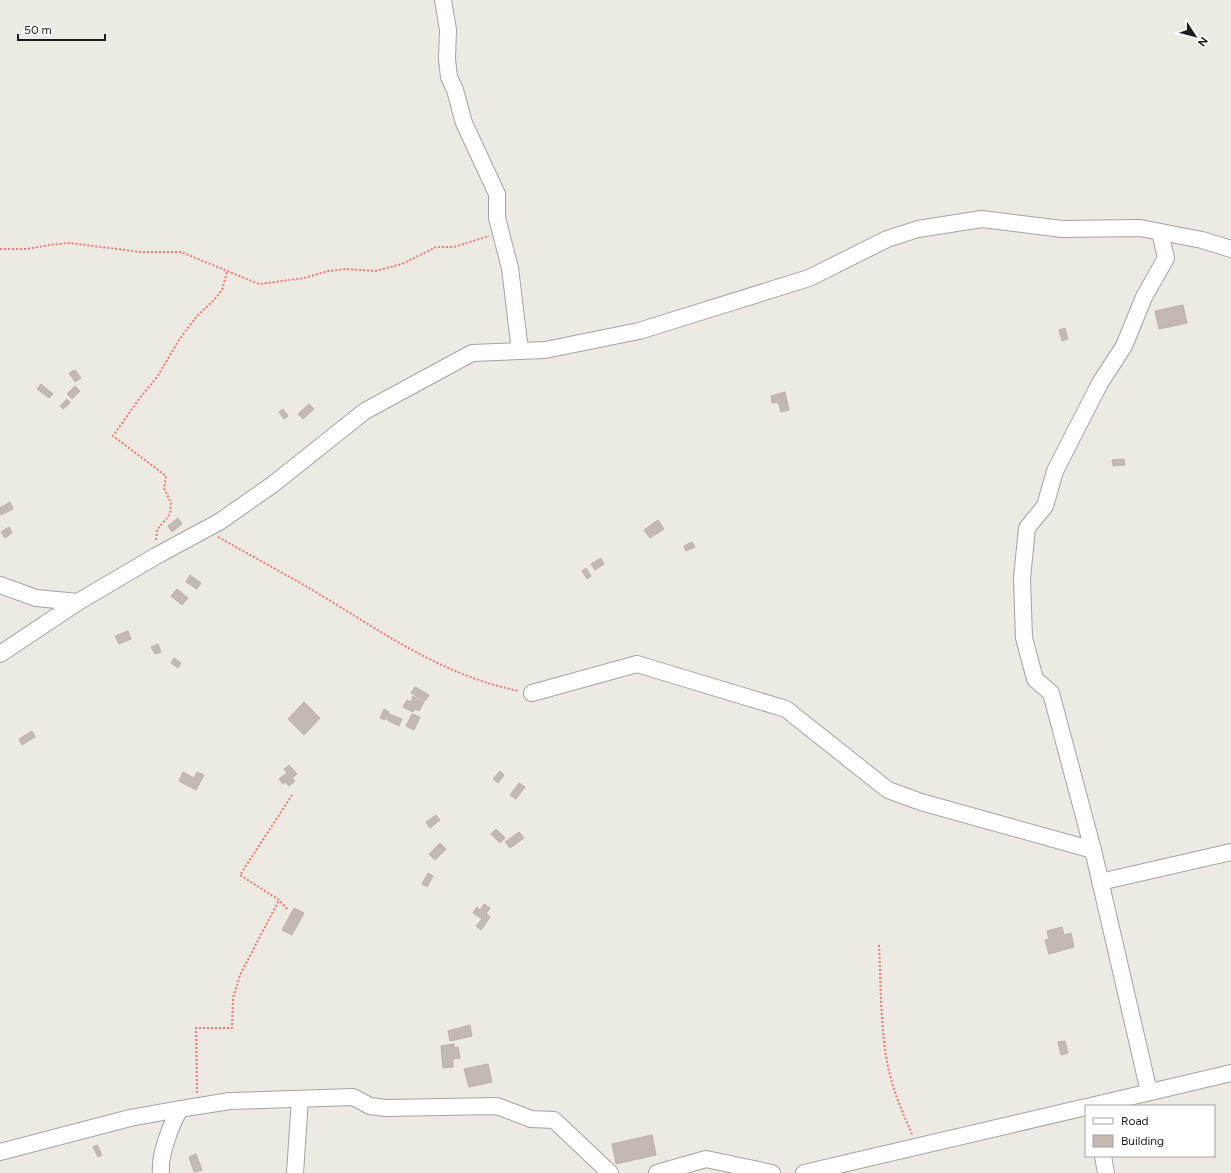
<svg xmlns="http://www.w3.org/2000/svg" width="1231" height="1173" font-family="Figtree,sans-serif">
  <rect width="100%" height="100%" fill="#ede9e3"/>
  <g fill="#c2b9b2" stroke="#beb0a6">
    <path d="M1183,305L1187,323L1159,329L1155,311Z"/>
    <path d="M1065,328L1068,339L1062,341L1059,330Z"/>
    <path d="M75,370L81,378L75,382L69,373Z"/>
    <path d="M41,384L53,394L49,398L37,389Z"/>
    <path d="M75,386L80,391L72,399L67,394Z"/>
    <path d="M785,392L789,410L781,412L778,402L772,403L771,396Z"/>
    <path d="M67,399L70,403L63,409L60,406Z"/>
    <path d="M309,404L314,409L303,419L298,414Z"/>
    <path d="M283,409L288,416L284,419L279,412Z"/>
    <path d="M1124,459L1125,465L1113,466L1112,460Z"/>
    <path d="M10,502L13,509L1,515L0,508Z"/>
    <path d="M178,518L182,524L172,532L168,526Z"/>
    <path d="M658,520L664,529L650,538L644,530Z"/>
    <path d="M9,527L12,533L5,538L1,532Z"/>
    <path d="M692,542L695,547L686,551L684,546Z"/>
    <path d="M601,558L604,564L595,570L591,564Z"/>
    <path d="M586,568L591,576L587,579L582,571Z"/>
    <path d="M190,575L201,583L197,589L186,582Z"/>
    <path d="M177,589L188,598L182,605L171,596Z"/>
    <path d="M128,631L131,639L119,644L115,636Z"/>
    <path d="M158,644L161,652L155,654L151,647Z"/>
    <path d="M174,658L181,663L178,668L171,663Z"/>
    <path d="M415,687L429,695L425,701L411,693Z"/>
    <path d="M413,696L424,702L419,711L415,709L413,712L403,707L407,700L411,702Z"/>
    <path d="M304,702L320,718L304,735L288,719Z"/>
    <path d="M384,709L389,712L385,720L380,718Z"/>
    <path d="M389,714L402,719L399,726L387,720Z"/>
    <path d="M412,714L420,717L414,730L406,726Z"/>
    <path d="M32,731L35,737L22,745L19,739Z"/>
    <path d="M289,765L297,774L292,778L295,781L289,786L285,782L283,784L279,779L287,773L284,769Z"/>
    <path d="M500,771L504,775L498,783L493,779Z"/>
    <path d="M183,772L194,778L197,772L204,775L196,790L179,781Z"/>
    <path d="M519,783L525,787L516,799L510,795Z"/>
    <path d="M436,815L440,820L430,828L426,822Z"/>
    <path d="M496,829L505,838L500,843L491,834Z"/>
    <path d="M519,832L524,838L510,848L505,842Z"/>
    <path d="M440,843L446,849L435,860L429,854Z"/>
    <path d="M428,873L433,876L427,887L422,884Z"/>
    <path d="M484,904L490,908L486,914L490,917L481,930L476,926L482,919L473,913L477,907L480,910Z"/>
    <path d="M294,908L304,913L292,935L282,930Z"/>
    <path d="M1062,927L1064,935L1071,933L1074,947L1049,954L1045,940L1049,939L1047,931Z"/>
    <path d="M470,1025L472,1036L450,1041L448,1031Z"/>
    <path d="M1065,1041L1068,1053L1061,1055L1058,1042Z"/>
    <path d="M454,1044V1048L458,1047L460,1058L453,1059V1067L443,1068L441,1046Z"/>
    <path d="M488,1064L492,1082L469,1087L464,1069Z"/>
    <path d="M652,1135L656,1155L616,1164L612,1144Z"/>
    <path d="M97,1145L102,1155L98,1157L93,1147Z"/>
    <path d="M196,1154L202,1170L194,1172L189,1157Z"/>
  </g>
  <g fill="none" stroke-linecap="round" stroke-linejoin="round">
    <g stroke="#a3a3a3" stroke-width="18">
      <g id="minor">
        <path d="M443,0L448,30L447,59L449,77L455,90L464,123L497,194V218L510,268L520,351"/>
        <path d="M0,585L36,598L78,602"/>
        <path d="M0,654L78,602L156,556L219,522L272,485L365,411L472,353L545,350L639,331L809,278L887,239L918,229L982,219L1062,229L1140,228L1202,240L1231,249"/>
        <path d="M532,693L637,664L786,709L888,790L921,802L1093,850"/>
        <path d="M1100,882L1231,852"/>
        <path d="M1149,1092L1093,850L1051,693L1035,679L1024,638L1022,578L1027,528L1045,506L1055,471L1100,383L1124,346L1144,297L1166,258L1160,232"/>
        <path d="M1091,1106L1231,1073"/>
        <path d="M0,1152L130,1118L180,1109L230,1101L353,1097L370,1106L386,1108L497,1106L531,1119L554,1120L610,1173"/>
        <path d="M1103,1156L1106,1173"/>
        <path d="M161,1173C159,1156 171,1124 180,1109"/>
        <path d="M295,1173L300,1099"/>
        <path d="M657,1173L706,1159L772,1173"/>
        <path d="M804,1173L1086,1107"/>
      </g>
    </g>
    <g stroke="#f3776e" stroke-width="2" stroke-dasharray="2 2" stroke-linecap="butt">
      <path d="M0,249H26L50,245L69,243L140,252H181L259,284L304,278L328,271L346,269L375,271L402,264L436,247H454L489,236"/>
      <path d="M218,537C255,558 293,578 329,600C389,637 448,677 519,691"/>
      <path d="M156,540L157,530L170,514L171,503L164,488L166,476L113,436L139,399L157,377L179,340L197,316L214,300L222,290L227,272"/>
      <path d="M287,909L279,900L240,875L292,795"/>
      <path d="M879,945C881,984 880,1033 889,1071C894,1093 903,1114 912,1134"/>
      <path d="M197,1093L196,1028H232L233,998L240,975L279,900"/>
    </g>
    <use href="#minor" stroke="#fff" stroke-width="16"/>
  </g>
  <rect x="1085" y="1105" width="130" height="52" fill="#ffffff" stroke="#a4a4a4"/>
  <rect x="1093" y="1118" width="20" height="6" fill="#ffffff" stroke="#a4a4a4"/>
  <text x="1121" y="1125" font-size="12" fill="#1c1c1c">Road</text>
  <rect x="1093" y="1135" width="20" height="12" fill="#c2b9b2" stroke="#a4a4a4"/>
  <text x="1121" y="1145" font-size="12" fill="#1c1c1c">Building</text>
  <g transform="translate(1195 36) rotate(126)" stroke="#ffffff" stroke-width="3" paint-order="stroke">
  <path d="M0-3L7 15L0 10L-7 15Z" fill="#1c1c1c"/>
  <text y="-6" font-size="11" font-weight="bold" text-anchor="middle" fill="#1c1c1c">N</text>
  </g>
  <path d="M18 34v6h87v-6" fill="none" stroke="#1c1c1c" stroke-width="2"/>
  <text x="24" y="34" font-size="12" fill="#1c1c1c" stroke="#ffffff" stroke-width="3" paint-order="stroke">50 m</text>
</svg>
